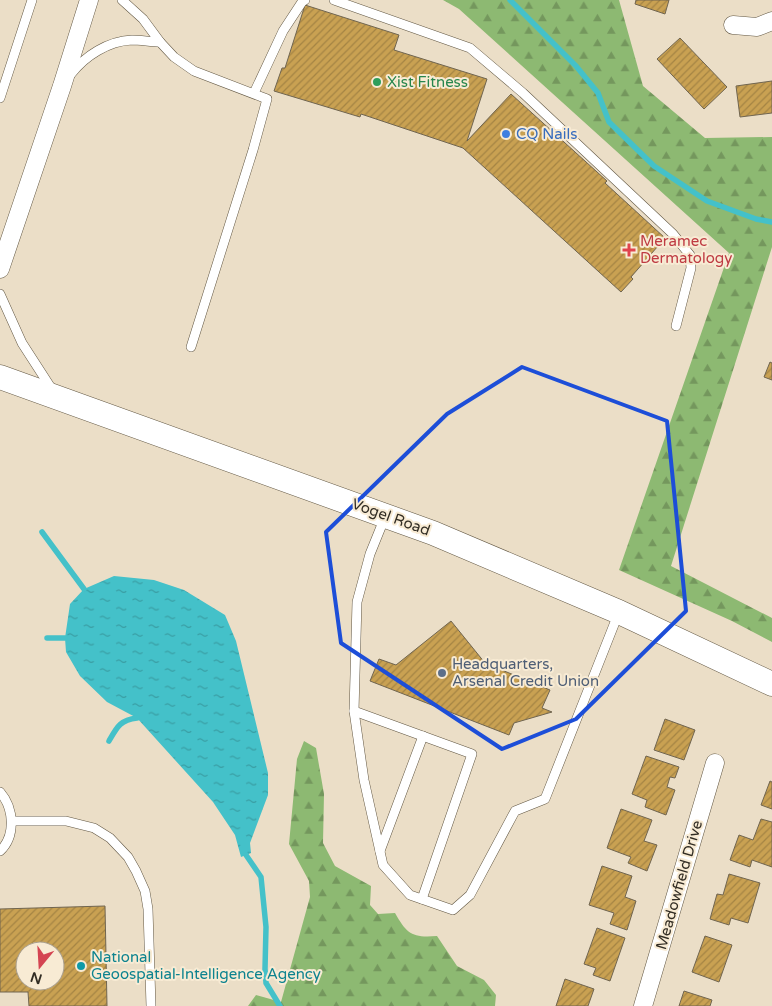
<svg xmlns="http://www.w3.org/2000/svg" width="772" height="1006" font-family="'Varela Round',sans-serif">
  <defs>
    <pattern id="forest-firs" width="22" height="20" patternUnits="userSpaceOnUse" patternTransform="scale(1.25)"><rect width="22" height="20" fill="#8db972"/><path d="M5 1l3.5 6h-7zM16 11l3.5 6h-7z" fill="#74975d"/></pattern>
    <pattern id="water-ripples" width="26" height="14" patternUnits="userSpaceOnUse" patternTransform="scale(1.25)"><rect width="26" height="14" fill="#44c1c9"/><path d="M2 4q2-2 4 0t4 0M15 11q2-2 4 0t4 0" fill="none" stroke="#399da3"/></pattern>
    <pattern id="building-hatch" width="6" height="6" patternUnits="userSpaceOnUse" patternTransform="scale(1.25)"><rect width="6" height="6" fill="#c9a152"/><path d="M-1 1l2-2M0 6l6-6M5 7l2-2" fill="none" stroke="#a48444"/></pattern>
  </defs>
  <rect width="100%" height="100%" fill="#ebdec7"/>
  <g fill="url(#forest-firs)">
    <path d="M443,0H619L643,86L705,138L772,137V247L671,566L772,618V642L732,621L619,570L729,253L459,9Z"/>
    <path d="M304,741L316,748L324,794L323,843L335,866L371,886L370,905L378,914L395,913C407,934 412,938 437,936L457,966L484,980L496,995L495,1006H248L256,995L281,1002L310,897L309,881L289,844L297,759Z"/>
  </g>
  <path fill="url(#water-ripples)" d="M114,576L154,580L184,590L225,615L236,641L268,773V795L250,843L251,853L241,857L235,835L213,802L137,718L107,702L80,676L66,652L65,638L70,604L84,589Z"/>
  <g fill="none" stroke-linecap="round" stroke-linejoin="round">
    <g stroke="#44c1c9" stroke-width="5.5">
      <path d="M510,0L576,66L598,93L609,122L654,166L707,201L756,219L772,222"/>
      <path d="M42,532L84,589"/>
      <path d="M47,638H65"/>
      <path d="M109,741C117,727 120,720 137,718"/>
      <path d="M246,855L261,877L266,927L265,969L266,983L280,1006"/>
    </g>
  </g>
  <g fill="url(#building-hatch)" stroke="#706550" fill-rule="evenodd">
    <path d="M636,0H669L665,14L635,4Z"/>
    <path d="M305,5L399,35L394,50L487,79L467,141L511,94L607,181L605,183L665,238L631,277L633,279L621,292L463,148L361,114L360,117L274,91L282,68H285Z"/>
    <path d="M680,38L727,87L704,109L657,59Z"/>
    <path d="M772,81V113L740,117L736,86Z"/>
    <path d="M770,362L772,363V380L764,377Z"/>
    <path d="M451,621L485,663L550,690L542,708L552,712L514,723L509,735L370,681L379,659L396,665Z"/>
    <path d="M665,719L695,730L684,760L654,750Z"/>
    <path d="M646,756L679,767L675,778L670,777L667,787L675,790L666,815L645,807L647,800L632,794Z"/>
    <path d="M770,781L772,782V809L761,805Z"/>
    <path d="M621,809L652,820L644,841L657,845L647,871L628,863L631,857L607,848Z"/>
    <path d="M761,819L772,822V867L752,860L750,867L730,860L739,835L753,840Z"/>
    <path d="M602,866L632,876L625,897L636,901L627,930L610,924L614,913L589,905Z"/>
    <path d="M729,874L760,883L748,923L731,918L729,925L710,919L717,894L723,895Z"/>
    <path d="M105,906L107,1006H29L28,992H0V909ZM25,951H55V981H25Z"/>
    <path d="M597,928L625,938L610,981L593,975L596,968L584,964Z"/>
    <path d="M705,936L732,945L719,982L692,972Z"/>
    <path d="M565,979L594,989L588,1006H556Z"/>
    <path d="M684,991L712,1000L710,1006H679Z"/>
  </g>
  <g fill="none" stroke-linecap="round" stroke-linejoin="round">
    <g stroke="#625743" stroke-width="10">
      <g id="service">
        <path d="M122,0L143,19L160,42L174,57L194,71L267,99L253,150L191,347"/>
        <path d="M334,0L470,48L523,93L673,234L690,255L691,268L676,326"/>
        <path d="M71,74C85,56 108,41 132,40C141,40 151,42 160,42"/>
        <path d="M254,93L283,31L302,2L305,0"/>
        <path d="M0,98L32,0"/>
        <path d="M0,294L22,343L53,391"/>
        <path d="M385,517L370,554L357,602L354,711L364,780L383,865L410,895L453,910L470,895L515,811L545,799L619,612"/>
        <path d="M354,711L472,754L422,899"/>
        <path d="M0,792C14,808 16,836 0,851"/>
        <path d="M12,821H66L94,828L110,838L128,857L136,871L145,891L148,909L151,1006"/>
        <path d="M380,851L423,736"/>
      </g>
    </g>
    <g stroke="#625743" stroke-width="19">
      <g id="minor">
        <path d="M733,25L757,27L772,21"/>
        <path d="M0,269L62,86L89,0"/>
        <path d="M643,1006L715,763"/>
      </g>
    </g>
    <g stroke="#625743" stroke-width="25">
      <path id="secondary" d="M0,377L433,533L619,612L772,684"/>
    </g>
    <use href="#service" stroke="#fff" stroke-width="9"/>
    <use href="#minor" stroke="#fff" stroke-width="18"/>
    <use href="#secondary" stroke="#fff" stroke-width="24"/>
  </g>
  <path fill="none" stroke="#1d4ed8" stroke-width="4" stroke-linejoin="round" d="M522,367L667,421L686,611L576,719L502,749L341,643L326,532L447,414Z"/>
  <circle fill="#2e9e5b" stroke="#f8ebd4" stroke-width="2" cx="377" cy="82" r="5"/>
  <circle fill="#3f7fe0" stroke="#f8ebd4" stroke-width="2" cx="506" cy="134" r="5"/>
  <path fill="#e0444e" stroke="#f8ebd4" stroke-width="2" d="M626.5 242.5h5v5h5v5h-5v5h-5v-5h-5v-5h5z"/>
  <circle fill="#5c6f8a" stroke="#f8ebd4" stroke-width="2" cx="442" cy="673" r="5"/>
  <circle fill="#0f9aa8" stroke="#f8ebd4" stroke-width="2" cx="81" cy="966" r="5"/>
  <g text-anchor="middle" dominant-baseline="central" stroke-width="4" stroke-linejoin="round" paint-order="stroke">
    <g font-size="15" fill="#27864d" stroke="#f8ebd4" text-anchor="start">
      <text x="387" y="82">Xist Fitness</text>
    </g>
    <g font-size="15" fill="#366cbe" stroke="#f8ebd4" text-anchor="start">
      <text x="516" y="134">CQ Nails</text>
    </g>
    <g font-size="15" fill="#be3a42" stroke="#f8ebd4" text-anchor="start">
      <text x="640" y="241">Meramec<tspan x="640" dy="17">Dermatology</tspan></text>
    </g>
    <g font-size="15" fill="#322d24" stroke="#f8ebd4">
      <text transform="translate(391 517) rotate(20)">Vogel Road</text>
      <text transform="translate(679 885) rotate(-74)">Meadowfield Drive</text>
    </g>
    <g font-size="15" fill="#4e5e75" stroke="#f8ebd4" text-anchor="start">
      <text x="452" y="664">Headquarters,<tspan x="452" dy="17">Arsenal Credit Union</tspan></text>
    </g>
    <g font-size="15" fill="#0d838f" stroke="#f8ebd4" text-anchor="start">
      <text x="91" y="957">National<tspan x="91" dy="17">Geoospatial-Intelligence Agency</tspan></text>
    </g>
  </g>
  <g transform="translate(40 966) rotate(198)"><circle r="24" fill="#f8ebd4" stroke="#a99f8e"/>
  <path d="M0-4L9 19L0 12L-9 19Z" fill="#d44451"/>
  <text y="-8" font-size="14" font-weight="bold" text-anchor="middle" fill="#322d24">N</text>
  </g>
</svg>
